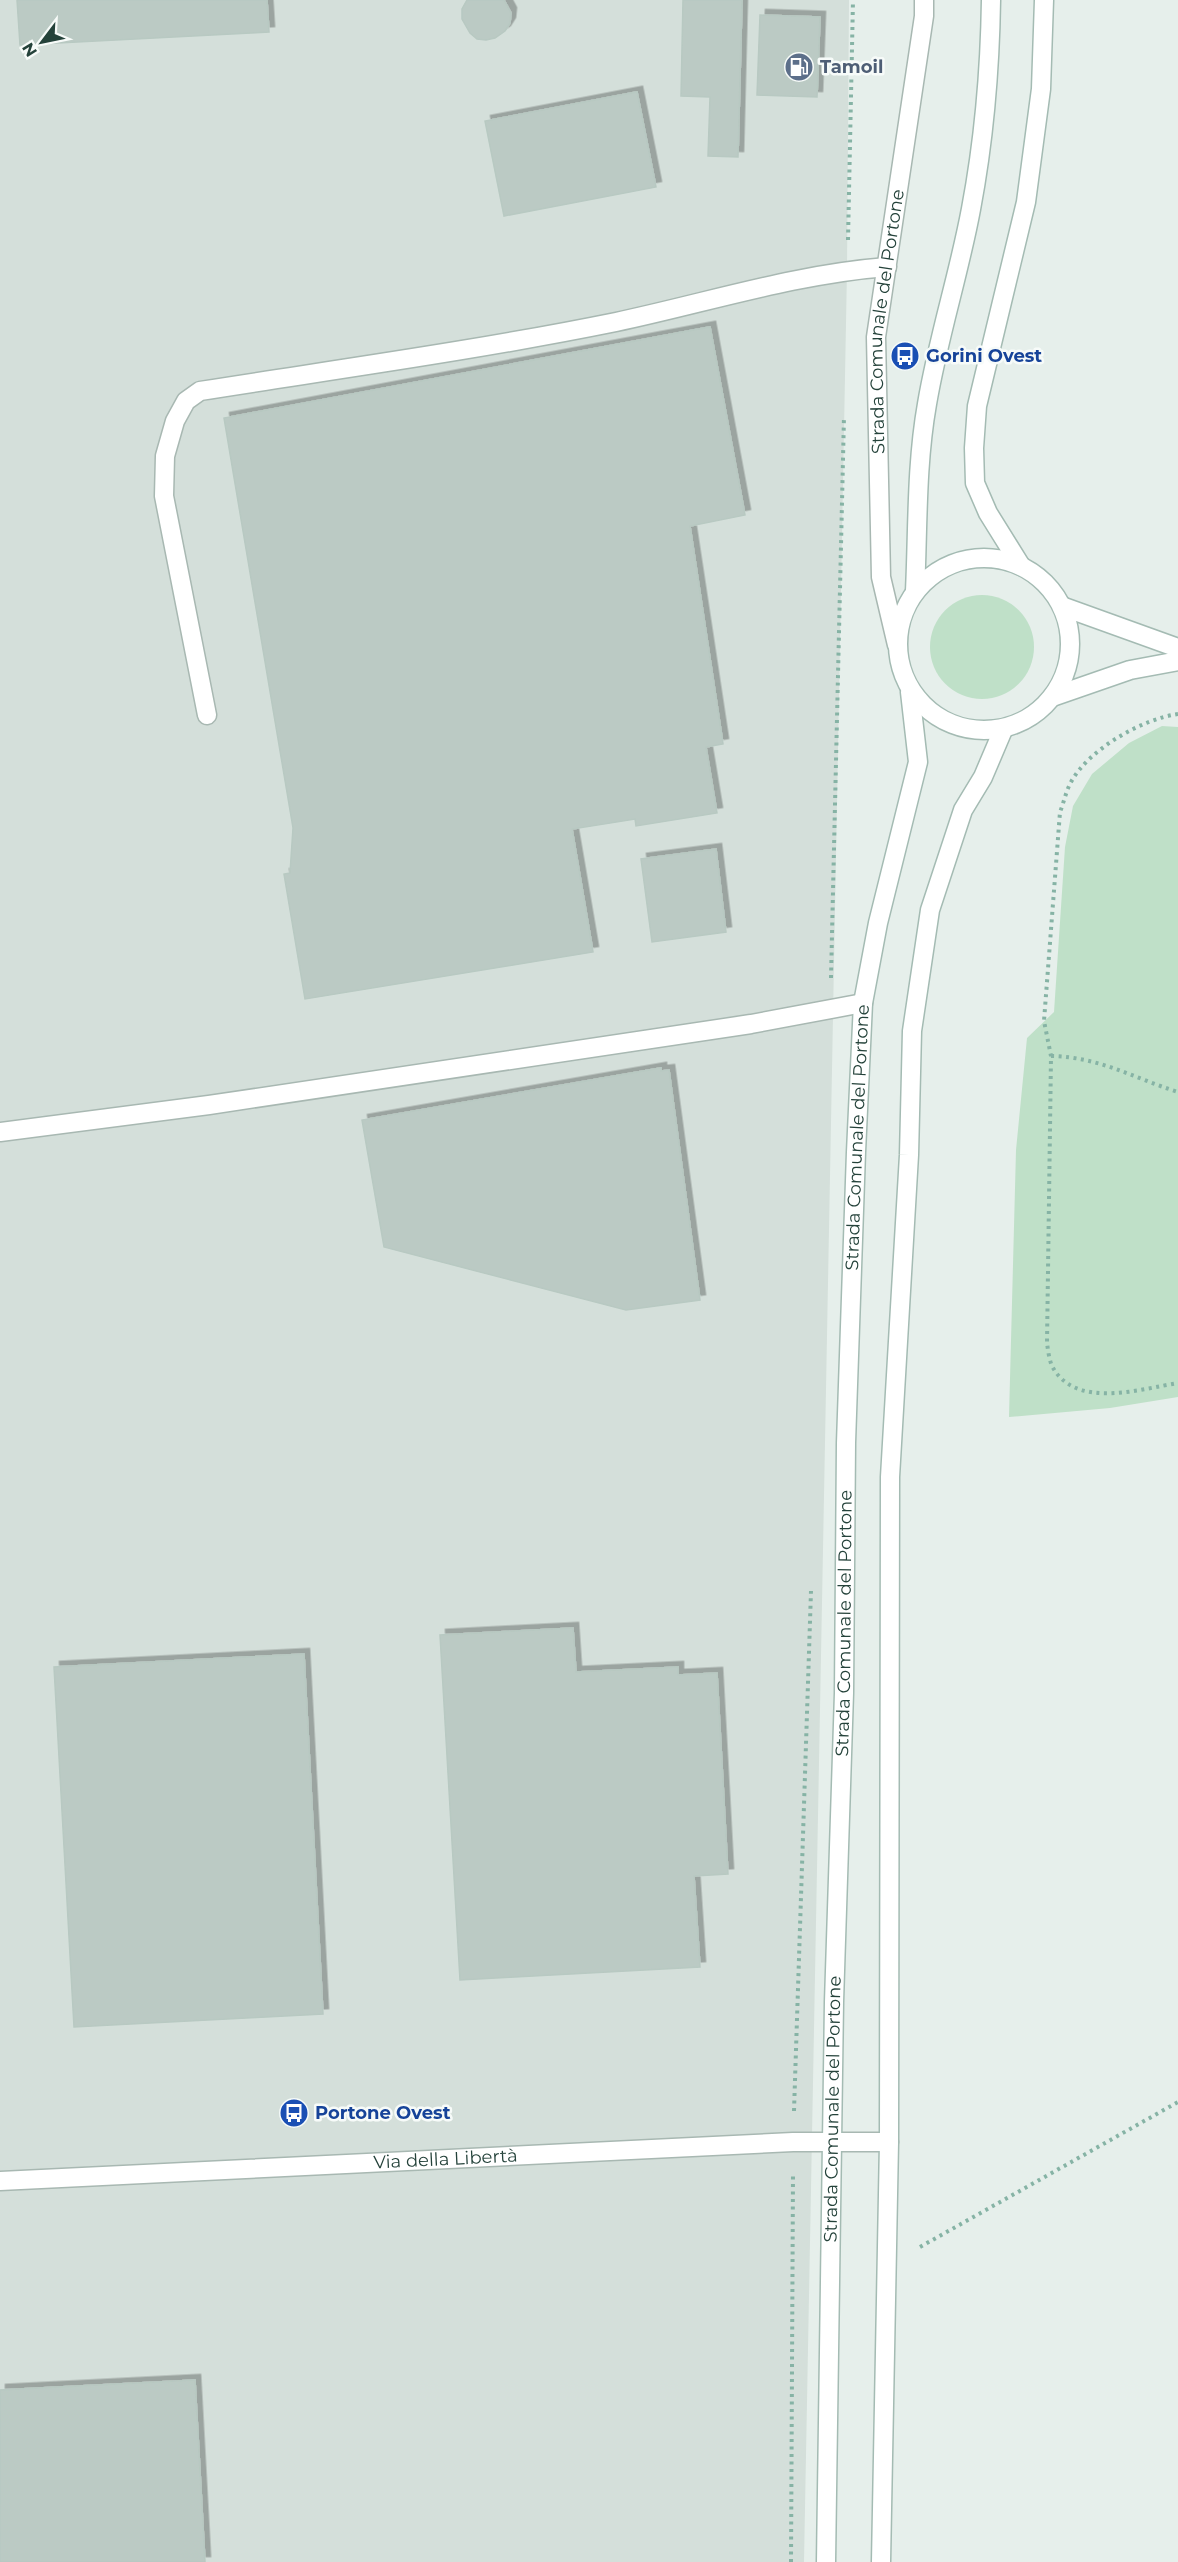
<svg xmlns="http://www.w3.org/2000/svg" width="1178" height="2562" font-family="Montserrat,sans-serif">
  <defs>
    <filter id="shadow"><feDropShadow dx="5.5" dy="-5.5" stdDeviation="0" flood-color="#0004"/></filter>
  </defs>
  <rect width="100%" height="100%" fill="#e6efeb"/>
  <path fill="#d4dfda" d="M0,0H849L847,270L804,2562H0Z"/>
  <g fill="#bfe0c8">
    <circle cx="982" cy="647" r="52"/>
    <path d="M1162,726L1178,727V1397L1110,1408L1009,1417L1016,1150L1027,1038L1054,1012L1065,847L1073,806L1092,774L1129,743Z"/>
  </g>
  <g fill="#bbcac4" stroke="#b8c9c2" stroke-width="1.5" filter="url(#shadow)">
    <path d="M17,0H267L269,32L20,45Z"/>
    <path d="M467,0H504L511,13L510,23L505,31L495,38L486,40L477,39L470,33L462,19V9Z"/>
    <path d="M683,0H742L738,157L708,156L710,97L681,96Z"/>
    <path d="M760,15L820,17L817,97L757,95Z"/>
    <path d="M637,92L656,187L504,216L485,121Z"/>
    <path d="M710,327L745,515L690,526L723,744L706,747L717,813L636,826L635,819L572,829L593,952L305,999L284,874L290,873L293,828L224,418Z"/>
    <path d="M716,849L726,932L652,942L641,859Z"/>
    <path d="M661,1068V1071L669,1070L700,1300L626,1310L384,1247L362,1120Z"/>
    <path d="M573,1628L576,1672L678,1667V1675L717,1673L728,1874L694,1876L700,1967L460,1980L440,1635Z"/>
    <path d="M304,1654L323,2014L74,2027L54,1667Z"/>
    <path d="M195,2380L205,2562H0V2390Z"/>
  </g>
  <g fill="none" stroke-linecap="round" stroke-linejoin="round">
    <g stroke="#a8b8b2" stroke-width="21">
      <g id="lane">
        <path d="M207,715L164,496L165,456L175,421L186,401L200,391C339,369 478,350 616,322C706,303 795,274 887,267"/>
        <path d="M0,1132L209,1105L751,1024L863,1003"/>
      </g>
    </g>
    <g stroke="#a8b8b2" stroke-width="21">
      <g id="street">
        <path id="s1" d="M897,645L881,577L876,337L924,16V0"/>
        <path id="s2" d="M0,2181L793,2142H889"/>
      </g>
    </g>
    <g stroke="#a4bbb3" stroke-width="21">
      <g id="secondary">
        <circle cx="984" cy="644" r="86"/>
        <path d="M1021,566L988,513L975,483L974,448L977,406L1026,202L1041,89L1044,0"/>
        <path d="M915,591C918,529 916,466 927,404C938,338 959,274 971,209C984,140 990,70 991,0"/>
        <path d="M1064,607L1178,648"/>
        <path d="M1055,696L1130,670L1178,661"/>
        <path id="s3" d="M826,2562L834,2002L844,1693L846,1443L856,1152L863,1003L878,923L918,762L910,692"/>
        <path d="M881,2562L889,2142L890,1477L909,1155L912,1031L930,910L963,810L983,777L1003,730"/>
      </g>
    </g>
    <g stroke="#86b3a5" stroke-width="4" stroke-dasharray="3 4.5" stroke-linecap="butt">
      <path d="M848,240L853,0"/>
      <path d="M1178,714C1142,719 1089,749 1071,782C1066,791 1064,802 1060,812L1044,1021L1051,1056L1047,1343C1048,1350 1049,1359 1052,1366C1075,1410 1140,1389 1178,1383"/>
      <path d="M831,978L844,416"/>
      <path d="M1051,1056C1100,1057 1133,1078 1178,1092"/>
      <path d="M794,2111L811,1591"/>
      <path d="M920,2247L1178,2102"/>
      <path d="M791,2562L793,2173"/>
    </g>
    <use href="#lane" stroke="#fff" stroke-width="18"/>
    <use href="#street" stroke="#fff" stroke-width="18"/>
    <use href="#secondary" stroke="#fff" stroke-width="18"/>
  </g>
  <defs>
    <g id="fuel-disc" transform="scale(1.5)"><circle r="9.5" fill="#5c6f8a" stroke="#f7fbf9"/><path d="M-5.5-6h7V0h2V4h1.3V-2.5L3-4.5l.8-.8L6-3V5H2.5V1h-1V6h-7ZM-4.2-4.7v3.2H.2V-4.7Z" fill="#fff"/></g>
    <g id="bus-disc" transform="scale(1.5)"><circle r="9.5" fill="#1a4fb4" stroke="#f7fbf9"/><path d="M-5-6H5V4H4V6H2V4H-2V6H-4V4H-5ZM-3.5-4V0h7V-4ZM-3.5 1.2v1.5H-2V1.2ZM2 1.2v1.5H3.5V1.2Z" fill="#fff"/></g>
  </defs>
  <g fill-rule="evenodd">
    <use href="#fuel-disc" x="799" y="67"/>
    <use href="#bus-disc" x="905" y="356"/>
    <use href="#bus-disc" x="294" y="2113"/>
  </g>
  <g text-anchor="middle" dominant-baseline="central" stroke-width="5" stroke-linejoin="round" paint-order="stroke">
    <g font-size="18" font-weight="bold" fill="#4e5e75" stroke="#f7fbf9" text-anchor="start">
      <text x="820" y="67">Tamoil</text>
    </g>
    <g font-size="18" fill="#24423a" stroke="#f7fbf9">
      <text stroke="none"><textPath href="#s1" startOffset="326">Strada Comunale del Portone</textPath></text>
      <text stroke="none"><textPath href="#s3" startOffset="1425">Strada Comunale del Portone</textPath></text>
      <text stroke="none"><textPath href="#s3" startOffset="939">Strada Comunale del Portone</textPath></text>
      <text stroke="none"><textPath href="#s3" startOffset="453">Strada Comunale del Portone</textPath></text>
      <text stroke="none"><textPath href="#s2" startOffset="446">Via della Libertà</textPath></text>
    </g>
    <g font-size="18" font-weight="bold" fill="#164399" stroke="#f7fbf9" text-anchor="start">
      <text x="926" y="356">Gorini Ovest</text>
      <text x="315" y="2113">Portone Ovest</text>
    </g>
  </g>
  <g transform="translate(42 42) rotate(238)" stroke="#f7fbf9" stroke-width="4.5" paint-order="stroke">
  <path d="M0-4.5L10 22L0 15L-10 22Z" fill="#24423a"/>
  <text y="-9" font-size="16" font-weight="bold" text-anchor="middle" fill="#24423a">N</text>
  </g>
</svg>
